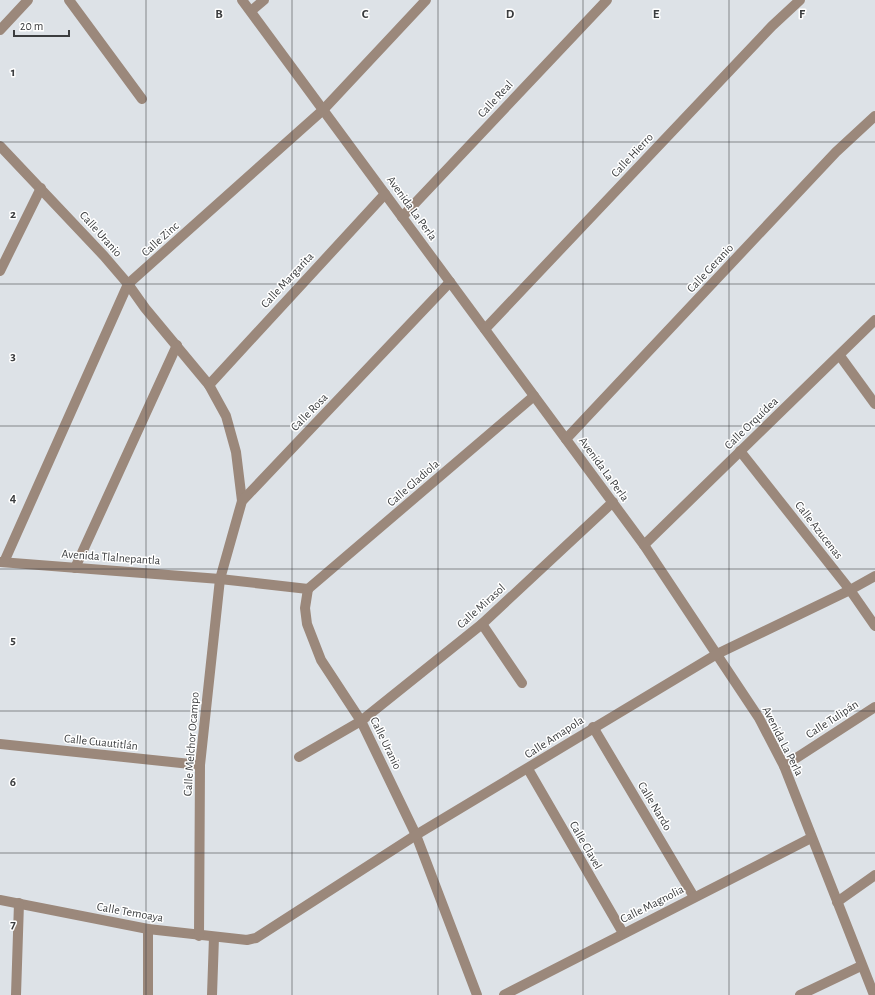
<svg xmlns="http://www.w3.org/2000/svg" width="875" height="995" font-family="'Alegreya Sans',sans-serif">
  <rect width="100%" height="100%" fill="#dde2e7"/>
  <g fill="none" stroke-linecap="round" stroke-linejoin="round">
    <g stroke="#9b887b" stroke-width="10">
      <path d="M69,0L142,99"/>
      <path d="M242,0L644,545L759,718L784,766L874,995"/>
      <path d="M251,11L264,0"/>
      <path d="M0,30L28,0"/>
      <path d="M0,146L104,256L128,284L145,308L209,385L226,416L236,452L242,501"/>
      <path d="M402,217L607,0"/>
      <path d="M0,271L41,188"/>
      <path d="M485,329L772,26L800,0"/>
      <path d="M840,356L875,404"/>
      <path d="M209,385L385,194"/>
      <path d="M566,439L836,152L875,116"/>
      <path d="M740,451L850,590L875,626"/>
      <path d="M644,545L875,320"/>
      <path d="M0,562L220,579L308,589"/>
      <path d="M4,562L128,284L323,110L426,0"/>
      <path d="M75,568L177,345"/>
      <path d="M308,589L305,608L307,624L321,660L361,721L416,835L477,995"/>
      <path d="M308,589L534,396"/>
      <path d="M482,624L522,683"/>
      <path d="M593,727L694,897"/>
      <path d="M0,744L200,765"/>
      <path d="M299,757L361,721L482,624L613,502"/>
      <path d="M784,766L875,707"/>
      <path d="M528,769L623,933"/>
      <path d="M0,900L148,929L247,940L256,938L416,835L717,654L850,590L875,576"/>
      <path d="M837,902L875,875"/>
      <path d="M148,929V995"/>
      <path d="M199,936L200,765L220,579L242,501L450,282"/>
      <path d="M16,995L19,903"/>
      <path d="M212,995L214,937"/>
      <path d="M504,995L811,838"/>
      <path d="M800,995L861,966"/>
    </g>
  </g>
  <path fill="none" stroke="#3b3d3f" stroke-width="1" stroke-opacity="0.55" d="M146,0V995M292,0V995M438,0V995M583,0V995M729,0V995M0,142H875M0,284H875M0,426H875M0,569H875M0,711H875M0,853H875"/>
  <g text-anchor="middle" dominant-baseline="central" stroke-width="3" stroke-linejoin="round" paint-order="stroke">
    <g font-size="12" fill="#3b3d3f" stroke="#fff">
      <text transform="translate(495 99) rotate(-47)">Calle Real</text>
      <text transform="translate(632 155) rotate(-47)">Calle Hierro</text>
      <text transform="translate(412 208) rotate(54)">Avenida La Perla</text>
      <text transform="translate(101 234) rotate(48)">Calle Uranio</text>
      <text transform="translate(160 239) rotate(-42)">Calle Zinc</text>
      <text transform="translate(710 268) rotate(-47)">Calle Geranio</text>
      <text transform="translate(287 280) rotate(-47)">Calle Margarita</text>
      <text transform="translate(309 412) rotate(-46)">Calle Rosa</text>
      <text transform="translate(751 423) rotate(-44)">Calle Orquídea</text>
      <text transform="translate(604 469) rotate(54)">Avenida La Perla</text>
      <text transform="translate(413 483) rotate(-41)">Calle Gladiola</text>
      <text transform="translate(819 530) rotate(52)">Calle Azucenas</text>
      <text transform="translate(111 557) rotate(4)">Avenida Tlalnepantla</text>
      <text transform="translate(481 606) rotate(-42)">Calle Mirasol</text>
      <text transform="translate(832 719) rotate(-33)">Calle Tulipán</text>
      <text transform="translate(554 737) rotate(-33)">Calle Amapola</text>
      <text transform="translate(783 741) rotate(63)">Avenida La Perla</text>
      <text transform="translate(101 742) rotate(6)">Calle Cuautitlán</text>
      <text transform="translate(386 743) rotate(64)">Calle Uranio</text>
      <text transform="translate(191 744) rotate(-86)">Calle Melchor Ocampo</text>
      <text transform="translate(655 806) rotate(59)">Calle Nardo</text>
      <text transform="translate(586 845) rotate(60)">Calle Clavel</text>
      <text transform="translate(652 904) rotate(-27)">Calle Magnolia</text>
      <text transform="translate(130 912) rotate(10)">Calle Temoaya</text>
    </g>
  </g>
  <g font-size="13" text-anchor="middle" font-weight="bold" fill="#3b3d3f" stroke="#fff" stroke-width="3" stroke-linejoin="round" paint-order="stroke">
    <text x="219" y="18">B</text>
    <text x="365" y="18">C</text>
    <text x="510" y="18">D</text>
    <text x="656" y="18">E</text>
    <text x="802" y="18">F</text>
    <text x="13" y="76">1</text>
    <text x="13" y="218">2</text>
    <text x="13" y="360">3</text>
    <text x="13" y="502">4</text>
    <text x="13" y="644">5</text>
    <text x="13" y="786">6</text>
    <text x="13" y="928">7</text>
  </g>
  <path d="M14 30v6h55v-6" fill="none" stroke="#3b3d3f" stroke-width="2"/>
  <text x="20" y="30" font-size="12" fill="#3b3d3f" stroke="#ffffff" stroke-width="3" paint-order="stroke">20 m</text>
</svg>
